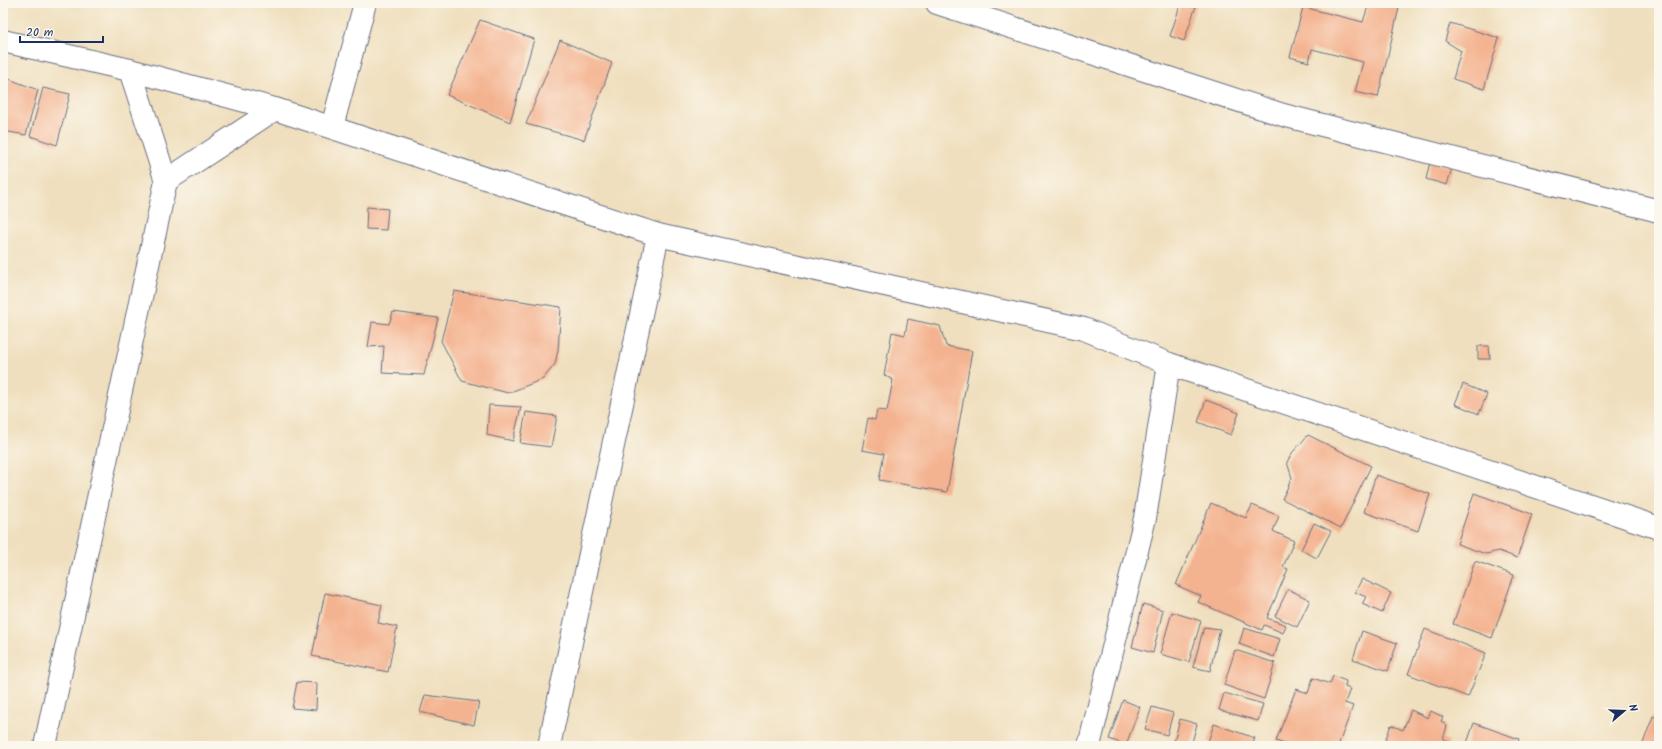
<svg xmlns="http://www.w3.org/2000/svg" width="1662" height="749" font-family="Kalam,sans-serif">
  <rect width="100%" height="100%" fill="#fbf7ec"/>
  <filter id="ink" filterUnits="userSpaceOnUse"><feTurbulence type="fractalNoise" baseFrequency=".025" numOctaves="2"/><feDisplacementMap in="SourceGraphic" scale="8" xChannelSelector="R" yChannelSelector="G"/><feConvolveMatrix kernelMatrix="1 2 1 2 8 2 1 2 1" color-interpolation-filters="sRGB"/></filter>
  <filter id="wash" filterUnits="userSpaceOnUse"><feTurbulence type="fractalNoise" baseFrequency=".012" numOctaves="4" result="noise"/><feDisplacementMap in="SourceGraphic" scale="16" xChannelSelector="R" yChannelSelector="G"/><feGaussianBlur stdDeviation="0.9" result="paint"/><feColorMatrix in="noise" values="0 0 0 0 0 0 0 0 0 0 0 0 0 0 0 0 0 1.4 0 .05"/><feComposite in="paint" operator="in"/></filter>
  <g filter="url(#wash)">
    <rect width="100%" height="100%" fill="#f0dfbe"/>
    <g id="blocks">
      <g fill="#f4b390">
        <path d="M1181,3H1197L1184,41L1170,36Z"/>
        <path d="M1369,3H1379L1399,8L1378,97L1355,92L1363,62L1312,49L1309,62L1290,57L1303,7L1363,22Z"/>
        <path d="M480,20L534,39L510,122L447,95Z"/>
        <path d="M1450,23L1499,38L1484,89L1453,79L1461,51L1445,41Z"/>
        <path d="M560,40L612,63L584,140L526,124Z"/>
        <path d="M9,79L38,90L26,135L3,131V98Z"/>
        <path d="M43,88L70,94L57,145L30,136Z"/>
        <path d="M1430,162L1452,168L1447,185L1426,179Z"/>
        <path d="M367,207L388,209L386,230L366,229Z"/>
        <path d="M454,291L561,307L558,350L555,364L543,379L508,393L462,381L441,341Z"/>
        <path d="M393,312L438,318L424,375L382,373L384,346L368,347L372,322L389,324Z"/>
        <path d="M908,319L940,326L946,346L972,351L947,492L879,480L884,454L862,450L868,418L875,420L877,410L887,411L893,380L884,375L892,332L905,335Z"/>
        <path d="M1478,346H1489L1490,359H1478Z"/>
        <path d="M1463,384L1487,394L1479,414L1455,404Z"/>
        <path d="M1206,400L1239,413L1231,435L1198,422Z"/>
        <path d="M489,405L521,407L513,441L487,435Z"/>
        <path d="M526,412L557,416L551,447L520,443Z"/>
        <path d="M1308,435L1371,466L1341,528L1282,499L1292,478L1287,462L1292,453Z"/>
        <path d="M1376,475L1430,494L1418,531L1364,512Z"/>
        <path d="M1474,493L1532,514L1517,558L1499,551L1486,554L1457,544Z"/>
        <path d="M1211,503L1246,518L1252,505L1279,516L1273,531L1294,541L1283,567L1288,569L1267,618L1286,625L1283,633L1264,625L1262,630L1198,602L1201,596L1176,585Z"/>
        <path d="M1314,523L1331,531L1317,558L1301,550Z"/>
        <path d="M1475,561L1514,575L1492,638L1453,624Z"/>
        <path d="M1362,579L1391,593L1382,613L1362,604L1366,597L1355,592Z"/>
        <path d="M1288,589L1310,600L1297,627L1275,616Z"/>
        <path d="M325,593L382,605L378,623L397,627L388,672L312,656Z"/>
        <path d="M1143,604L1163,610L1153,653L1132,647Z"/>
        <path d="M1172,612L1201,621L1189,662L1160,654Z"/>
        <path d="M1204,627L1220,629L1210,671L1193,667Z"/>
        <path d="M1244,628L1280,639L1274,657L1239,644Z"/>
        <path d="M1425,629L1486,653L1468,697L1408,674Z"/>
        <path d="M1362,631L1397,643L1388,671L1353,659Z"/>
        <path d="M1235,650L1275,663L1264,699L1224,685Z"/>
        <path d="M1333,676L1346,681L1345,687L1350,689L1345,703L1353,706L1338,746H1290L1276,741L1296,689L1308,693L1313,678L1330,684Z"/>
        <path d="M297,682L317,683L316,710L292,708Z"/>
        <path d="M1224,693L1263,704L1258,721L1219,710Z"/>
        <path d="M425,695L479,702L474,725L420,712Z"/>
        <path d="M1123,700L1140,707L1126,745L1109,739Z"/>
        <path d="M1152,707L1173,713L1167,735L1145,729Z"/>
        <path d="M1411,710L1428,718L1431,711L1443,717L1441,721L1447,726L1443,739L1449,741L1447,746H1383L1391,725L1403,730Z"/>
        <path d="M1653,716L1659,719V746H1642Z"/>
        <path d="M1180,719L1197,724L1191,746H1173Z"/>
        <path d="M1474,723L1519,739L1517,746H1466Z"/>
        <path d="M1214,724L1255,738L1252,746H1221L1208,742Z"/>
      </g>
    </g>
  </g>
  <g filter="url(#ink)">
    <use href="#blocks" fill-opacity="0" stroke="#666d80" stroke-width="1"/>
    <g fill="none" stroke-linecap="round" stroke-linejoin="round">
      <g stroke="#666d80" stroke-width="24">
        <g id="minor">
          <path d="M937,3L1283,115L1659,211"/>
          <path d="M3,41L130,70L275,109L658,235L1084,329L1169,364L1659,528"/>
          <path d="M332,127L365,3"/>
          <path d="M166,181L275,109"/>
          <path d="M45,746L166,181L130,70"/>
          <path d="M549,746L658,235"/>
          <path d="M1089,746L1145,518L1169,364"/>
        </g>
      </g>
      <use href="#minor" stroke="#fff" stroke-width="22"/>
    </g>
  </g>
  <rect width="1662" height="749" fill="none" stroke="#fbf7ec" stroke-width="16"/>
  <g transform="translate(1624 711) rotate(71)" stroke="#fbf7ec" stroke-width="3" paint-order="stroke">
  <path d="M0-3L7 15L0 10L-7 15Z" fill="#1b2f5e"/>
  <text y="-6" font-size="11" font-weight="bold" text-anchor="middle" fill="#1b2f5e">N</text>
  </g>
  <path d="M20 36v6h83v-6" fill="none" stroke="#1b2f5e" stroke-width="2"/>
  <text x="26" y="36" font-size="12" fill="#1b2f5e" stroke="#fbf7ec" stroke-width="3" paint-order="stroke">20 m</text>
</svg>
